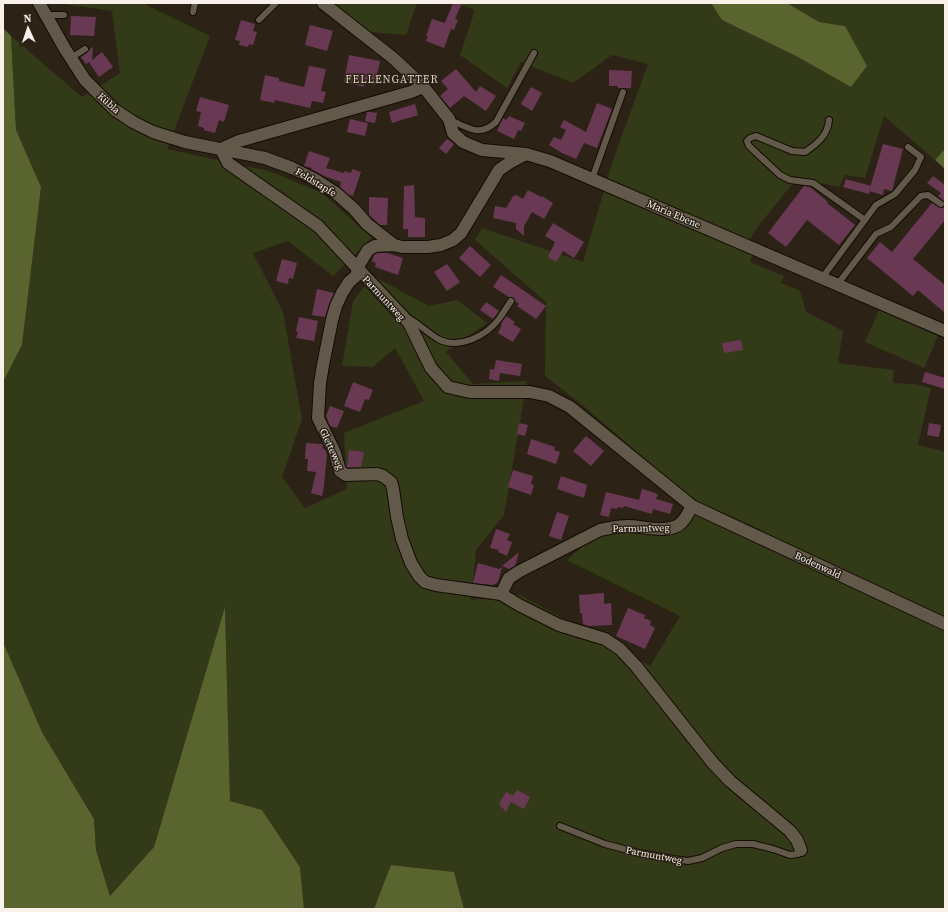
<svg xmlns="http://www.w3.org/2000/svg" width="948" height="912" font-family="'Source Serif 4',serif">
  <rect width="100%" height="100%" fill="#2c2316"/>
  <g fill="#333a17">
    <path d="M63,3H142L210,36L167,149L269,171L322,193L372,238L333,276L288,241L253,253L283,312L302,419L282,477L305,508L347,489L344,433L424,401L395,348L373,367L342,366L353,301L373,276L429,306L457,300L487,323L446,352L473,384L527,381L504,515L476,550L471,600L520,595L650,666L680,616L567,560L611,521L672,524L693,500L580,403L545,376L546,302L475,240L482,228L583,262L612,163L648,64L612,55L573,83L521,62L507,88L460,55L475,10L455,3H711L722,20L798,57L850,86L845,26L819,22L787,3H945V149L935,160L884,116L865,178L845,175L839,187L797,178L756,229L744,249L753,254L750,262L784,276L781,283L800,291L806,312L843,331L838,363L894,370L893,383L914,384L931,388L918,445L945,452V909H464L454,872L392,865L374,909H304L300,867L262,810L230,801L225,609L154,847L110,896L96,850L94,819L42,732L3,642V382L22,345L41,187L16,130L11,36L82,97L120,73L112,11L63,4Z"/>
    <path d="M334,3H417L406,35L370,32Z"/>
    <path d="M879,310L938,336L924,368L865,342Z"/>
  </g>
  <g fill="#59642f">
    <path d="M711,3H787L819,22L845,26L867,66L851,87L798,57L722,20Z"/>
    <path d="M3,28L11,36L16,130L41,187L22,345L3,382Z"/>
    <path d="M945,149V169L935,160Z"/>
    <path d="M225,607L230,801L262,810L300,867L304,909H3V642L42,732L94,819L96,850L110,896L154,847Z"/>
    <path d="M391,865L454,872L464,909H374Z"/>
  </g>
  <g fill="#693954">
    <path d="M453,3H462L455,19L458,20L454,30L451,29L444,48L426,41L428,36H426L432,19L445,23Z"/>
    <path d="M71,16L96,17L94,36L70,35Z"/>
    <path d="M241,20L255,24L253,31L257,32L253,45L249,44L248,47L239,45L240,41L235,40Z"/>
    <path d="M310,25L333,31L327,51L305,45Z"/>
    <path d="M93,47L92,60L102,52L113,67L99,77L89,62L86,64L81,57L87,53L89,50Z"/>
    <path d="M349,55L380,61L375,85L365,82L364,87L344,82Z"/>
    <path d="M309,66L326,69L321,91L326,92L323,103L312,101L310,108L275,100L274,103L260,100L265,75L279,78V81L304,87Z"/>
    <path d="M456,69L476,92L480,86L496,96L486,111L464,96L450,108L440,96L448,89L441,81Z"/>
    <path d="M609,70L632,71L631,88H618V86H609Z"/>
    <path d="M531,87L542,93L532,111L521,104Z"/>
    <path d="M200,97L229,105L224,122L219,120L215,133L204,130V128L198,126L201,112L196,111Z"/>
    <path d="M597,103L612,109L597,148L584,143L576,159L562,153L549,145L554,137L561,140L566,130L560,127L564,120L586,132Z"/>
    <path d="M415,104L418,115L392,123L389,112Z"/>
    <path d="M367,112H370L377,113L375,123L365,121Z"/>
    <path d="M509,116L525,123L521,131L518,130L514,139L497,131L503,118L506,120Z"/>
    <path d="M350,119L368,123L365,136L347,132Z"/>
    <path d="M447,139L454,144L446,154L439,148Z"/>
    <path d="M883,144L903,149L892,191L884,189L883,195L869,191Z"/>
    <path d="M309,151L330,158L326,168L344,173V171L351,173L352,169L361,172L353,196L349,195L340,187L341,182L324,176L311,169L312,168L304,166Z"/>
    <path d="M933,176L945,185V202L938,196L941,193L927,183Z"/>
    <path d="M846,179L871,186L869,194L843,187Z"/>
    <path d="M414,185L415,217L425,218V237H408V229H403L404,186Z"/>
    <path d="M804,186L810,187L828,202L827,203L855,225L839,245L807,220L786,247L768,233Z"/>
    <path d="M528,190L541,197L542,196L553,203L544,219L532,212L524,226V236L516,229V223L493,218L495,206L506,208L514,195L516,196V195L523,199Z"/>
    <path d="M369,197L388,198L387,225H380L369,215Z"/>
    <path d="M932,203L940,208H943L945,206V220L913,259L945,285V313L918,290L913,296L867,258L880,242L892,252Z"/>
    <path d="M553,223L584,242L574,258L563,251L556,262L548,257L555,242L545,236Z"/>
    <path d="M470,246L491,265L480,277L459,258Z"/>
    <path d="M377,253H387L403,258L398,275L375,267L376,263L372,261L374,255Z"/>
    <path d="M282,259L297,263L293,279L289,278L288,284L276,281Z"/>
    <path d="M447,264L460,282L447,291L434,272Z"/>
    <path d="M501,275L546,306L536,319L517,306L519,304L515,301L514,298L512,297H509L493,287Z"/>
    <path d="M317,289L334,293L329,304L325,317L312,315Z"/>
    <path d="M486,302L499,311L493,319L480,310Z"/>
    <path d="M506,316L515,322L513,324L521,329L513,342L498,333L502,325L501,324Z"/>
    <path d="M299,317L318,321L314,341L296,338L298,332L296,331Z"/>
    <path d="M741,340L743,350L724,353L722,343Z"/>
    <path d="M496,360L522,364L520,376L500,373L499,381L489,379L490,369L494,370Z"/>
    <path d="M925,372L945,378V389L922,382Z"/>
    <path d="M353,382L373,390L369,400L365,399L360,412L344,406Z"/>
    <path d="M330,406L344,411L337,428L330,426L326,416Z"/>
    <path d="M519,423L528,425L525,436L517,434Z"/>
    <path d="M929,423L941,425L939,437L927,435Z"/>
    <path d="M586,436L604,451L591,466L573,451Z"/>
    <path d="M531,439L555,447L554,450L560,452L556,464L527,454Z"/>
    <path d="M306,443L322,444L323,449H325L327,453L324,486L322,496L311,493L316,472L307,471L308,459H305Z"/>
    <path d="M349,450L364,452L361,467H347Z"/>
    <path d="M513,470L533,476L531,484L534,485L531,495L508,487Z"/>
    <path d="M561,476L587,485L584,498L557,489Z"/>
    <path d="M642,489L658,494L656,499L673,504L670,514L653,509L652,514L624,506L623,508L618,507L617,509L611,508L609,517L600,515L606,492L639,500Z"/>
    <path d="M557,512L569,516L561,540L549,536Z"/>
    <path d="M496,529L510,534L507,540L512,542L507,556L498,552L499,550L490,548Z"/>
    <path d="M519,552L515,566L509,569L502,566Z"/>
    <path d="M478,563L499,569L502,567L498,582L493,585L473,583Z"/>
    <path d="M604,593V604L611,603L612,625L589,626L583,624L582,613H580L579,595Z"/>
    <path d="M628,608L645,615L644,618L651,621L650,625L655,628L645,649L616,636Z"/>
    <path d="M517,790L530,797L524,809L511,802L506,812L499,804L506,792L513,796Z"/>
  </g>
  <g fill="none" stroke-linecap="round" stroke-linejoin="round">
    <g stroke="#140c03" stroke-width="8">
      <g id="lane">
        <path d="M193,12L195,3"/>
        <path d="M47,15H64"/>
        <path d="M259,20L276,3"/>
        <path d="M71,58L85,49"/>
        <path d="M450,120C468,127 479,138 496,122L534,53"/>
        <path d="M829,120C828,135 817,144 805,152L792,151L756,136L750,138L747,141L749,146L780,175L790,180L813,183L865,220"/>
        <path d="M592,179L623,92"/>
        <path d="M822,278L876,205L895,194L915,170L921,157L908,147"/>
        <path d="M837,285L876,234L891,227L921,196L928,195L941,204"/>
        <path d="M410,319C420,325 428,333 438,339C459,350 486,336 499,319C503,313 507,307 511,301"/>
        <path d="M560,826L605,844L639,853L673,859L688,861L702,858L722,848L736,844H753L773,849L790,855L798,854L801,850"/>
      </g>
    </g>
    <g stroke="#140c03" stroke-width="14">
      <g id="street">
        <path d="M39,3L65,49L85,80L115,110L133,122L153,132L185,142L265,158L292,168L314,179L336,193L354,209L367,224L394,245"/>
        <path d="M323,3L393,58L422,85L449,119L453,133L463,142L482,150L526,154L550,161L945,331"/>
        <path d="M221,149L228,163L318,226L409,323L431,368L448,387L470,392H530L549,396L570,407L628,454L692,506L945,624"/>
        <path d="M221,149L239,141L411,92L418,89L422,85"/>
        <path d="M526,154L509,163L499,170L461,233L453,240L441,245L428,247H402L394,245L375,246L368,250L360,263L356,276L349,282L342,293L336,306L332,320L323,365L320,383L318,418L335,453L340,471L346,475L377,474L383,476L391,482L393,489L397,517L402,539L411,563L419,576L425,582L436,585L501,594L519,605L559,625L605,639L620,649L636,666L712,762L730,781L790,831L797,840L801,850"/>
        <path d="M501,594L509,578L520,571L600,530C610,528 618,526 628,526C643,526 671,535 682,522C686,518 689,512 692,506"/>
      </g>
    </g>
    <use href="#lane" stroke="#63594b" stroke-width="6"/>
    <use href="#street" stroke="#63594b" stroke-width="12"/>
  </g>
  <g text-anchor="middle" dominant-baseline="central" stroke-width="3" stroke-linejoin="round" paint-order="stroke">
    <g font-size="10" fill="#f8f1e9" stroke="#2c2316">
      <text transform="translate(109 103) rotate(42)">Kübla</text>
      <text transform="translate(316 182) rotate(31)">Feldstapfe</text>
      <text transform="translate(674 214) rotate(23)">Maria Ebene</text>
      <text transform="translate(384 298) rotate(47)">Parmuntweg</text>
      <text transform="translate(332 449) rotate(65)">Gletteweg</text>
      <text transform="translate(641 528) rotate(-1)">Parmuntweg</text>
      <text transform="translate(818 565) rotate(25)">Bodenwald</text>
      <text transform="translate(654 855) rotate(11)">Parmuntweg</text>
    </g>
    <g font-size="11" letter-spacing="1" fill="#dbcfbf" stroke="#2c2316">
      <text x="392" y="79">FELLENGATTER</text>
    </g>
  </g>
  <rect width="948" height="912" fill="none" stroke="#f8f1e9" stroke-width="8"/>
  <g transform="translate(28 28) rotate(357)" stroke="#2c2316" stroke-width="3" paint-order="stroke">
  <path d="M0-3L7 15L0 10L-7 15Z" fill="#f8f1e9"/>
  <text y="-6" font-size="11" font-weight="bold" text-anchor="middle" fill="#f8f1e9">N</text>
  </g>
</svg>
